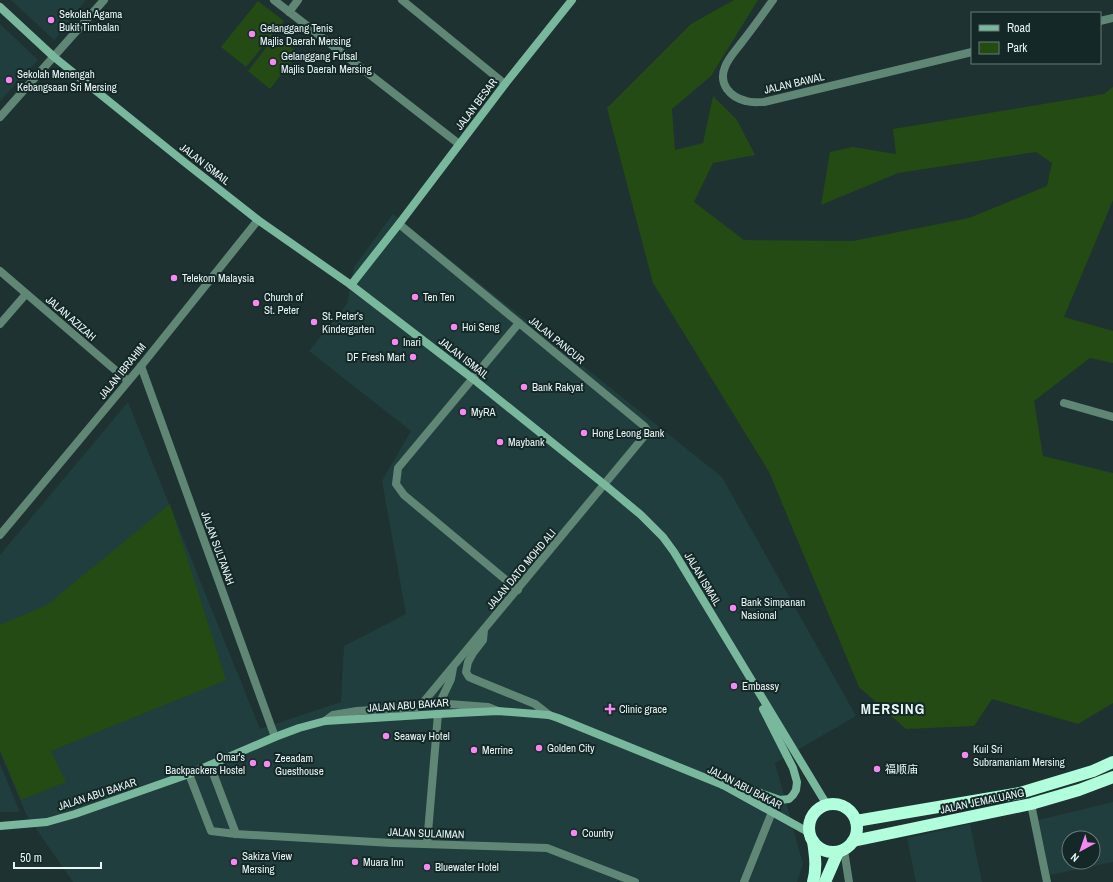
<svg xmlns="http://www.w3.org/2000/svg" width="1113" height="882" font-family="'Archivo Narrow','Noto Sans SC',sans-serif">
  <rect width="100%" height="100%" fill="#1e3231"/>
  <g fill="#203e3d" fill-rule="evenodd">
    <path d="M11,0H86L54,40Z"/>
    <path d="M0,24L38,60L0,101Z"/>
    <path d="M393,214L722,477L856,716L775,763L803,864L797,882H73L26,814L0,752V555L128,402L260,729L341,702L344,646L406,614L382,481L411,431L309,351L347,304L354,267Z"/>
    <path d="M0,764L20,812H0Z"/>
    <path d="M1113,802V862L1050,875L1038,820ZM1069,838H1093V862H1069Z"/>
    <path d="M970,824L982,882H916L907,838Z"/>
  </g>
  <g fill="#244b13">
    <path d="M734,0H758L711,76L672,109L675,150L703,143L713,96L737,120L755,155L713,163L694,202L744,240L853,241L969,218L1047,186L1052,163L1036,152L898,173L821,205L830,152L853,147L896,154L893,129L1104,94L1113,87V200L1064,317L1113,331V363L1090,358L1034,401L1043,456L1113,473V703L1078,724L992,699L974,726L906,729L859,687L769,472L653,283L607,108L691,24Z"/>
    <path d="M258,1L284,21L246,67L221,47Z"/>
    <path d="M276,35L298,53L270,89L248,71Z"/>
    <path d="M170,504L226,680L51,751L66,782L21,800L0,750V625L47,605Z"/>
  </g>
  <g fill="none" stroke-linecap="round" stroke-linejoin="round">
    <g stroke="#608675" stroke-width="8">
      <path d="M274,0L459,144"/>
      <path d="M402,0L505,84"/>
      <path d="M773,0C763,14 753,28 742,42C736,50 728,58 725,67C718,84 730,97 746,101C752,103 758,102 764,102L972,52"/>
      <path d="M289,12L298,0"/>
      <path d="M1100,21L1113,18"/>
      <path d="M0,117L104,0"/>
      <path d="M0,271L128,381"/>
      <path d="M0,324L26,294"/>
      <path d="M141,366L275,737"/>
      <path d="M1064,403L1113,417"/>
      <path d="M0,535L141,366L258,220"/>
      <path d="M518,590L404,495L396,484L398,468L519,323"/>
      <path d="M484,630L483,640L473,653L468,662L466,672L469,677L476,680L535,704L549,715"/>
      <path d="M453,668L451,679L442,698V701L449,704L488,707L498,711"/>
      <path d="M325,721L333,715L357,711L416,707L421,705L646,434L647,430L644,426L399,224"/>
      <path d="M210,765L236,834"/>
      <path d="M189,774L211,831L236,834L392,843L547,848L635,882"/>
      <path d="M1031,804L1047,882"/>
      <path d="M427,844L438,714"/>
      <path d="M844,850L849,882"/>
      <path d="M744,882L772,812"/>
    </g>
    <g stroke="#79b89d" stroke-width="8">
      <path d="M0,7L54,57L183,161L258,220L351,285L472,378L605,485L641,515L663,537L674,552L827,805"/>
      <path d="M351,285L399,224L505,84L572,0"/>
      <path d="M723,785L732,783L780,800L789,799L793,795L796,790L797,782L793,768L763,709"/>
      <path d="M0,826L47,822L75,814L189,774L275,737L299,728L325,721L438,714L498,711L549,715L558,718L723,785L810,833"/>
    </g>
    <g stroke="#b0fedb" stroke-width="12">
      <circle cx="833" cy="828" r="24"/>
      <path d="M856,821L1020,793L1093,771L1113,762"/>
      <path d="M853,841L1031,804L1079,790L1113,777"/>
      <path d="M813,882C817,868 815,855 813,841"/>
      <path d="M825,882L838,852"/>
    </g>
  </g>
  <g fill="#f489f0" stroke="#142827" stroke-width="1.5">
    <circle cx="51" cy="20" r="4"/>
    <circle cx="252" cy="34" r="4"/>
    <circle cx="273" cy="62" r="4"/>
    <circle cx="9" cy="80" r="4"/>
    <circle cx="174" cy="278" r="4"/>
    <circle cx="415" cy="297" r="4"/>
    <circle cx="256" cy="303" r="4"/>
    <circle cx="314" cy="322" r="4"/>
    <circle cx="454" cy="327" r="4"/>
    <circle cx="395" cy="342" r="4"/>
    <circle cx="413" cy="357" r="4"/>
    <circle cx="524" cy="387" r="4"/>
    <circle cx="463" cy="412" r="4"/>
    <circle cx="584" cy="433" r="4"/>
    <circle cx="500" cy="442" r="4"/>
    <circle cx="733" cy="608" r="4"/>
    <circle cx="734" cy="686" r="4"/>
    <path d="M608 703h4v4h4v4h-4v4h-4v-4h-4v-4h4z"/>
    <circle cx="386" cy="736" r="4"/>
    <circle cx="539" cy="748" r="4"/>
    <circle cx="474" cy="750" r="4"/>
    <circle cx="965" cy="755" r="4"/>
    <circle cx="253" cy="763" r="4"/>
    <circle cx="267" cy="764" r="4"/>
    <circle cx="877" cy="769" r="4"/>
    <circle cx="574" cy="833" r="4"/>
    <circle cx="234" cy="862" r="4"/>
    <circle cx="355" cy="862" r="4"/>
    <circle cx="427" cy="867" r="4"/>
  </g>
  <g text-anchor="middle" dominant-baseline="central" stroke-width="4" stroke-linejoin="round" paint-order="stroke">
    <g font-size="11" fill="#e8f5f4" stroke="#142827" text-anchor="start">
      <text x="59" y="14">Sekolah Agama<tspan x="59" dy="13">Bukit Timbalan</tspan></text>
      <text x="260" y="28">Gelanggang Tenis<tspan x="260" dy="13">Majlis Daerah Mersing</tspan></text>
      <text x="281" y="56">Gelanggang Futsal<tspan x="281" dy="13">Majlis Daerah Mersing</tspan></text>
      <text x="17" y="74">Sekolah Menengah<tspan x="17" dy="13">Kebangsaan Sri Mersing</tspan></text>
      <text x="182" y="278">Telekom Malaysia</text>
      <text x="264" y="297">Church of<tspan x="264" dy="13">St. Peter</tspan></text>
      <text x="423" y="297">Ten Ten</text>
      <text x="322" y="316">St. Peter's<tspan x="322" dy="13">Kindergarten</tspan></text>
      <text x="462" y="327">Hoi Seng</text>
      <text x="403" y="342">Inari</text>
      <text x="405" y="357" text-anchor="end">DF Fresh Mart</text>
      <text x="532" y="387">Bank Rakyat</text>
      <text x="471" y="412">MyRA</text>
      <text x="592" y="433">Hong Leong Bank</text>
      <text x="508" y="442">Maybank</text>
      <text x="741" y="602">Bank Simpanan<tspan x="741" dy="13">Nasional</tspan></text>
      <text x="742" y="686">Embassy</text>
      <text x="619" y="709">Clinic grace</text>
      <text x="394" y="736">Seaway Hotel</text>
      <text x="547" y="748">Golden City</text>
      <text x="973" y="749">Kuil Sri<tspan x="973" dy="13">Subramaniam Mersing</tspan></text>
      <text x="482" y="750">Merrine</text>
      <text x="245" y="757" text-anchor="end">Omar's<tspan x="245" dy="13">Backpackers Hostel</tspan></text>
      <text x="275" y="758">Zeeadam<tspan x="275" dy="13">Guesthouse</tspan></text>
      <text x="885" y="769">福顺庙</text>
      <text x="582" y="833">Country</text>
      <text x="242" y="856">Sakiza View<tspan x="242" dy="13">Mersing</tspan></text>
      <text x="363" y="862">Muara Inn</text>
      <text x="435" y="867">Bluewater Hotel</text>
    </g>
    <g font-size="11" fill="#e8f5f4" stroke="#142827">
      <text transform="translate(794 83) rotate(-13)">JALAN BAWAL</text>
      <text transform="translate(476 104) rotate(-53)">JALAN BESAR</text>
      <text transform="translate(205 164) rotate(38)">JALAN ISMAIL</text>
      <text transform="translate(71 318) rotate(41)">JALAN AZIZAH</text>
      <text transform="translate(557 340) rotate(39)">JALAN PANCUR</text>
      <text transform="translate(464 358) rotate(38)">JALAN ISMAIL</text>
      <text transform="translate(122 371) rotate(-51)">JALAN IBRAHIM</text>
      <text transform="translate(218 548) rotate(70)">JALAN SULTANAH</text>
      <text transform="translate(521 569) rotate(-50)">JALAN DATO MOHD ALI</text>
      <text transform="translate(703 579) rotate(59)">JALAN ISMAIL</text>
      <text transform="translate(408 705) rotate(-4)">JALAN ABU BAKAR</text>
      <text transform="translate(745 787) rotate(27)">JALAN ABU BAKAR</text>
      <text transform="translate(97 794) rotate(-18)">JALAN ABU BAKAR</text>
      <text transform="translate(982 801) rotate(-12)">JALAN JEMALUANG</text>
      <text transform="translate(426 833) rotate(2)">JALAN SULAIMAN</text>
    </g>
    <g font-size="15" font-weight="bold" letter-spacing="1" fill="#e8f5f4" stroke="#142827">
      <text x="893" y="708">MERSING</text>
    </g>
  </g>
  <rect x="971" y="12" width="130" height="52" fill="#142827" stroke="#697a79"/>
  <rect x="979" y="25" width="20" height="6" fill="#79b89d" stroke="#697a79"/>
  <text x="1007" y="32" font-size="12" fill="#e8f5f4">Road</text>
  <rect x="979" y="42" width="20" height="12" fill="#244b13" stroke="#697a79"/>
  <text x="1007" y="52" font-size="12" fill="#e8f5f4">Park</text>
  <g transform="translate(1081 850) rotate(220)"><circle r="19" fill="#142827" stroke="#697a79"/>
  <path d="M0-3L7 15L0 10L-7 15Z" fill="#f489f0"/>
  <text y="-6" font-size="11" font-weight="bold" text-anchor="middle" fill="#e8f5f4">N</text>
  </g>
  <path d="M14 862v6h87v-6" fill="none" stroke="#e8f5f4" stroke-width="2"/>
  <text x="20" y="862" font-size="12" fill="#e8f5f4" stroke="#142827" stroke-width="3" paint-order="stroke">50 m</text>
</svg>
